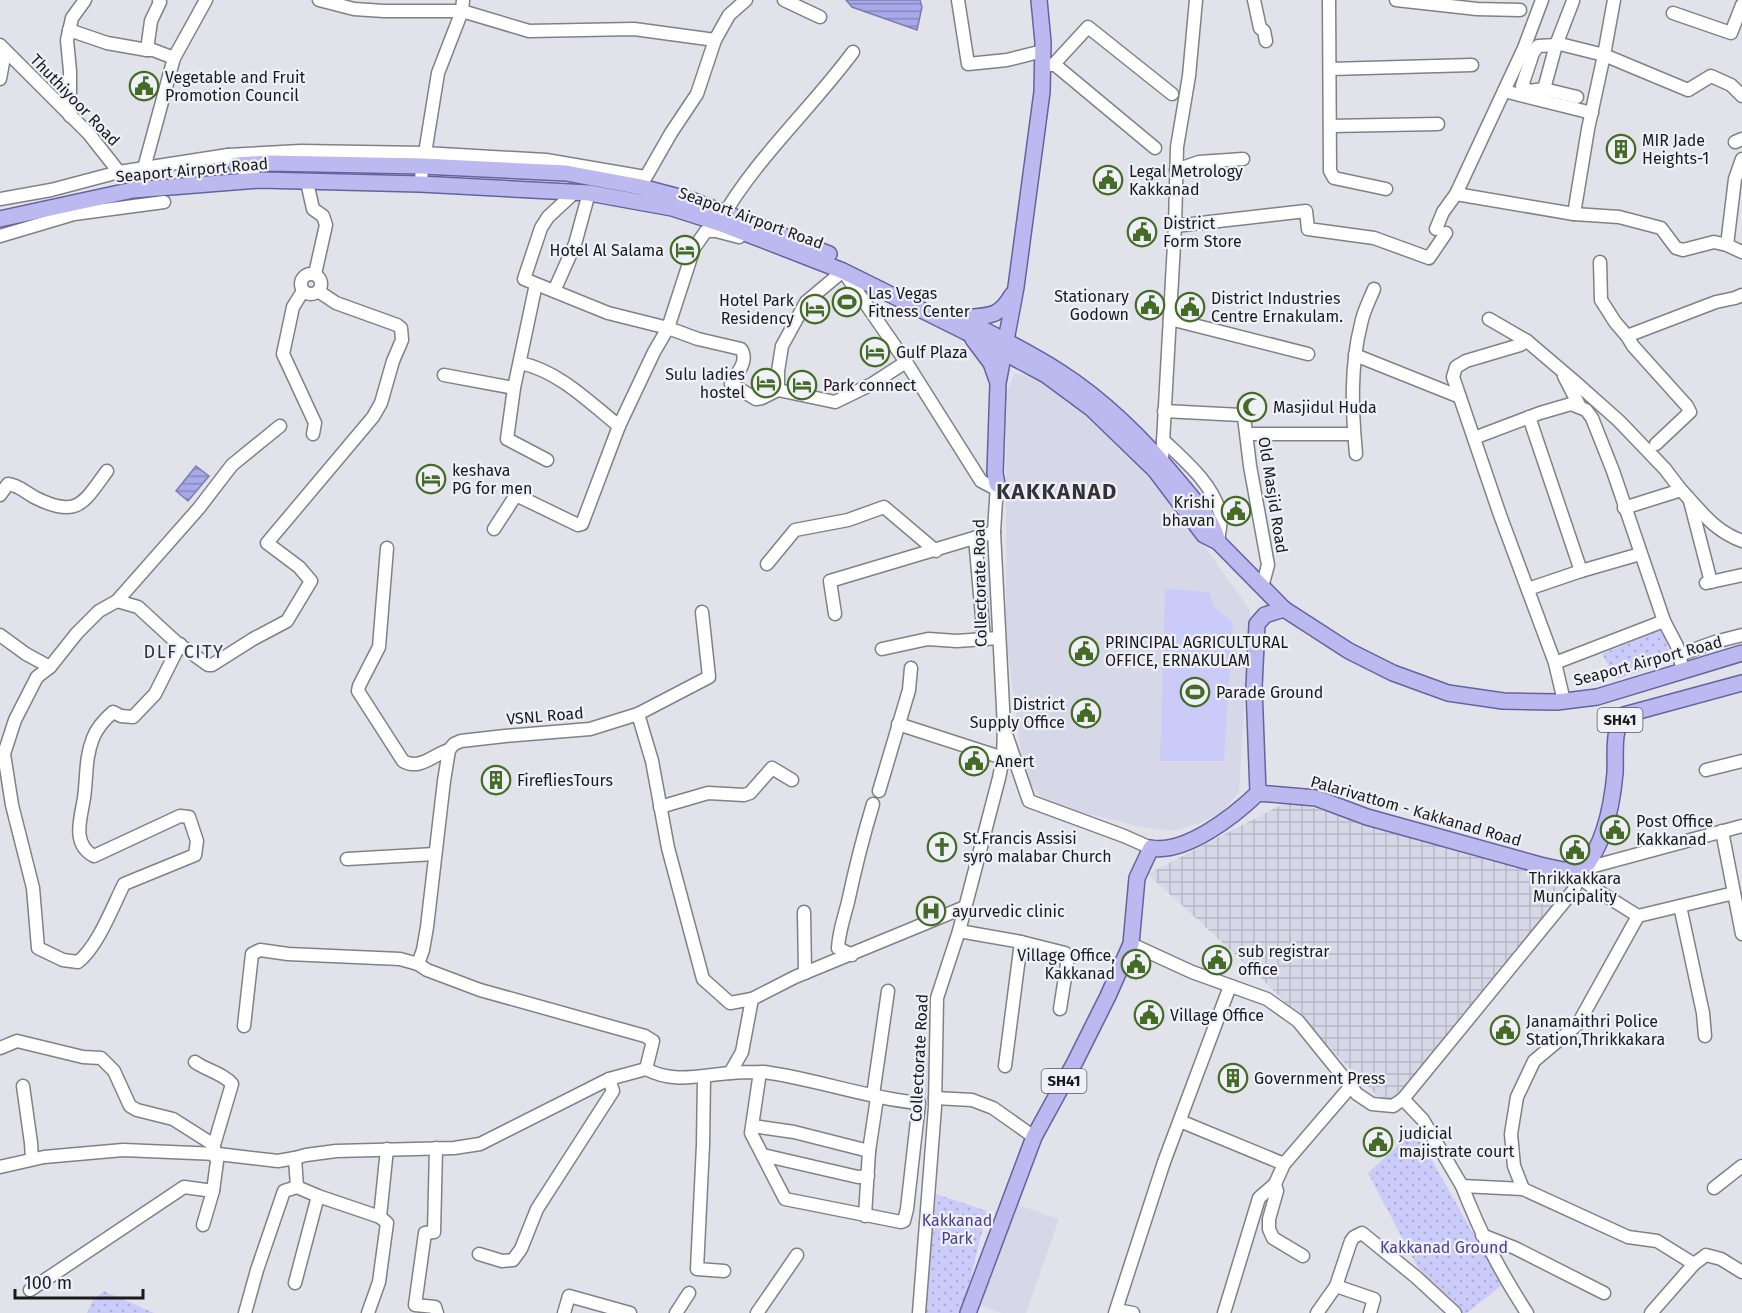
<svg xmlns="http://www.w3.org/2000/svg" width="1742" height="1313" font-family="'Fira Sans',sans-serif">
  <defs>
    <pattern id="industrial-grid" width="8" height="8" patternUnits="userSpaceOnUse" patternTransform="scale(1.5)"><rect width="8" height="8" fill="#d7d8e7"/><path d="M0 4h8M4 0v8" fill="none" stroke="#b8b9c6"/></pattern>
    <pattern id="grass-dots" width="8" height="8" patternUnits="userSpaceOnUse" patternTransform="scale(1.5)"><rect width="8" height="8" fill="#cacbf8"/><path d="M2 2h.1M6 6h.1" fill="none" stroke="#adaed4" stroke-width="1.8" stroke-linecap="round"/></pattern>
    <pattern id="water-rules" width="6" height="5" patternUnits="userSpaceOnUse" patternTransform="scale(1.5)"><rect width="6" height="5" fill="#a8a8eb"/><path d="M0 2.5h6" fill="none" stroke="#8888be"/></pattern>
  </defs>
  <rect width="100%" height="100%" fill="#e2e3ea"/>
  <g fill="#d7d8e7">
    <path d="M1014,374L1032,375L1059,392L1103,426L1140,465L1199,539L1250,610L1239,792L1222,812L1202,822L1174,831L1146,828L1067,809L1041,797L1029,782L1020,746L1006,637V395Z"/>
    <path d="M924,1057L934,1059L932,1102L922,1101L921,1080Z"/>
    <path d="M1015,1204L1059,1219L1026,1313H1001L980,1305Z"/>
  </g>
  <path fill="url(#industrial-grid)" d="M1289,801L1555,877L1570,884L1417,1076L1385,1104L1264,981L1148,874Z"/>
  <g fill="url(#grass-dots)">
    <path d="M1662,629L1672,661L1616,679L1602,654Z"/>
    <path d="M1415,1130L1502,1285L1467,1313H1460L1418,1268L1368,1173Z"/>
    <path d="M936,1194L987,1211L962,1313H924Z"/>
    <path d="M104,1291L154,1313H87L93,1300Z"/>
  </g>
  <path fill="#cacbf8" d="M1165,589L1209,592L1214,607L1233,622L1224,761H1160Z"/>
  <g fill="url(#water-rules)" stroke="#7d7dad" stroke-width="1.5">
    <path d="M846,0H920L922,7L917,30L852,7Z"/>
    <path d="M196,466L209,476L188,501L176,491Z"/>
  </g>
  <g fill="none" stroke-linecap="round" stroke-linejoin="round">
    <g stroke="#808087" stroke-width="15">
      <g id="minor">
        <path d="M159,0L160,2L151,21L147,50H153L174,58"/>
        <path d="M319,0L354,9L384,11H462L529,31L634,29L715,40"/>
        <path d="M784,0L820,17"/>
        <path d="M958,0L968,64L1007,60L1043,51"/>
        <path d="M1254,0L1260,28L1264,31L1266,41"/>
        <path d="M1329,0L1330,171L1334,178L1386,189"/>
        <path d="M1396,0L1477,9L1520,10"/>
        <path d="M1614,0L1604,55L1688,90L1711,76L1731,85L1742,96"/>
        <path d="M1673,13L1731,33L1742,5"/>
        <path d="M69,30L107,43L147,50"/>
        <path d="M0,45L89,134L119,172L228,155L236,165L260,180"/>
        <path d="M1054,64L1088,27L1172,94"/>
        <path d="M1051,65L1054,64L1155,148"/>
        <path d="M1330,69L1472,65"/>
        <path d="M0,79L5,52"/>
        <path d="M1544,89L1529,91L1522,86L1533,53L1538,46L1556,45L1573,1"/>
        <path d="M1504,91L1592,113"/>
        <path d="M70,116V71L67,40L72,18L85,0"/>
        <path d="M1330,126L1438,124"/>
        <path d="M1735,142L1742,139"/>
        <path d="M228,155L301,151L424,153L546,160L645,177"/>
        <path d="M144,168L174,58L206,0"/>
        <path d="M1176,170L1199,162L1243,159"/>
        <path d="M307,182L313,209L323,216L326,225L315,274"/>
        <path d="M643,182L671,133L697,94L715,40L729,15L746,0"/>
        <path d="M420,184L438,73L462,11L463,0"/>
        <path d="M575,192L548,217L541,228L524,279L608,313L668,328L694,248L706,231H716L739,237"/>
        <path d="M1456,194L1574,214L1619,217L1661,228L1676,248L1683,250L1714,242L1727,245L1742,252"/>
        <path d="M0,199L51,190L119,172"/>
        <path d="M1574,214L1588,129L1604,55L1560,44L1556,45L1544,89L1577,97"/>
        <path d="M720,221C756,158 810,110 853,52"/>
        <path d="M1175,226L1306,211L1308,229L1374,238L1429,258L1446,233"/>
        <path d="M1436,229L1443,212L1456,194L1524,48L1542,0"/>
        <path d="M0,236L74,214L164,202"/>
        <path d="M1727,245L1735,179L1742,159"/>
        <path d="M1600,262L1601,300L1615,322L1627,336L1716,302L1735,298L1742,295"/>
        <circle cx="311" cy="284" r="10"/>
        <path d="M536,284L514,388L507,439L547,460"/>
        <path d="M303,291L293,307L283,354L315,423L313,434"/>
        <path d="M554,291L575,244L589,193"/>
        <path d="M1170,319L1308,354"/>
        <path d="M1489,319L1527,341L1574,381L1619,421L1665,469L1681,490"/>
        <path d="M1627,336L1633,346L1687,406L1690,412L1656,444"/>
        <path d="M1527,341L1520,345L1466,361L1456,367L1453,377L1500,515L1555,663L1564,701"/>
        <path d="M1355,355L1460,397"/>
        <path d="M520,363C559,371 589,402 619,426"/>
        <path d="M444,375L514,388"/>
        <path d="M1564,376L1580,407"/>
        <path d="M778,390V371L782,346L806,302L843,271L906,362L981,481L998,490"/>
        <path d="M1164,411L1241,415L1244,417L1250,466L1268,565L1262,587"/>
        <path d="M1529,417L1581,571"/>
        <path d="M1247,434H1354"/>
        <path d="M1474,438L1540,413L1571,404L1586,410L1592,418L1613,471L1664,621L1677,646L1683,671"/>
        <path d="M1163,440C1185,461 1212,483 1220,513C1222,521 1219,533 1218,541"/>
        <path d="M1356,454C1352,411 1350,367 1361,324C1363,312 1369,301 1374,289"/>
        <path d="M1162,460L1175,226L1177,147L1189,76L1196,0"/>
        <path d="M0,495L8,484C19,485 26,493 36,498C78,519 84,502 107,471"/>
        <path d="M1690,501L1711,582"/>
        <path d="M1624,508L1681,490C1701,511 1713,530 1742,541"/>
        <path d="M494,529L516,495L578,525L582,524L619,426L654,352L668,328L698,339L741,349C749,361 737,373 731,384L756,399L762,398L778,390L835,402L872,384L906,362"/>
        <path d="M975,538L984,639"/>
        <path d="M387,548L379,647L359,686L358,691L403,761C420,771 434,754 449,750"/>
        <path d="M767,564L795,530L848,520L884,507L936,551"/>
        <path d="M1706,583L1742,575"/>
        <path d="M1528,589L1581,571L1640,554"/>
        <path d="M117,601L138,607L176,642L208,665H212L253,639L287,621L311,581L299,567L267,543L373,417L381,403L393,361L402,340L401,328L397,325L336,303L318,291"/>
        <path d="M835,614L830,581L994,532"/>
        <path d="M0,635L26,654L50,667"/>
        <path d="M180,644L155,694L133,717L121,716L113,712C105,719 97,728 93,738C85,758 87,777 84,798C81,818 71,844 94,856L180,816L189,817L197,841L195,855L124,884C112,908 98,946 78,962L63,960L38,948L33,888L12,805L4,754L15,720L37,677L50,667L77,633L99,611L117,601L199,508L232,465L280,426"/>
        <path d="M882,649L928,639L957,641L999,638"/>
        <path d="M1679,655L1715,642L1742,635"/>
        <path d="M1555,663L1664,621"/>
        <path d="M638,714L709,677L702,612"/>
        <path d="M898,724L1003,758"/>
        <path d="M1007,737L1029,801L1124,836L1151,848"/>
        <path d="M1706,770L1742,761"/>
        <path d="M879,791L909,690L911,668"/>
        <path d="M660,807L708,793L744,795L750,793L772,768L792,780"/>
        <path d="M1722,831L1742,934"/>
        <path d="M347,859L435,854"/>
        <path d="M1579,877L1595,889L1638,916"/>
        <path d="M1680,906L1703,1013L1705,1036"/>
        <path d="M804,912L805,973"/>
        <path d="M959,931L1021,942L1005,1066"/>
        <path d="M1021,942L1065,953L1068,958L1060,1009"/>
        <path d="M1131,944L1192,972L1267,999L1298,1021L1357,1094L1372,1104L1393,1106L1403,1099L1573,891L1583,869L1742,826"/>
        <path d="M852,955L838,948C839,931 844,918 848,902C855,869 863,837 873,804"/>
        <path d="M418,964L423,950L427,927L444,781L449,750L454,744L461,741L505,736L590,729L638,714L652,761L668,848L703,979L730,1003L752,999"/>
        <path d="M244,1026L252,954L260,950L288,954L400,959L418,964L427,970L480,990L645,1036L653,1041L646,1069"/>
        <path d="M0,1048L17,1041L83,1057L101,1058L114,1071L130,1106L137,1110L173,1119L214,1145V1156"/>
        <path d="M195,1062C206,1070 224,1074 232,1084L214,1145"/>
        <path d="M730,1073L742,1052L752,999L795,977L965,907"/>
        <path d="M704,1077L703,1145L697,1269L724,1271"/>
        <path d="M23,1086L31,1143L32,1159"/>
        <path d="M873,1095L888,991"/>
        <path d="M935,1098L972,1100L993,1108L1034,1137"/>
        <path d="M1403,1099L1423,1120L1462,1186L1523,1189L1514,1166L1511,1134L1517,1097L1534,1061L1578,1024L1638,916L1734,893"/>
        <path d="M1180,1121L1284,1164"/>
        <path d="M753,1126L794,1132L869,1151"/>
        <path d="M436,1148L434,1232L425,1233L415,1305L435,1307L437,1313"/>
        <path d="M763,1155L858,1177L868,1176"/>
        <path d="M0,1167L44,1157L123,1150L218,1154L278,1161L295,1158L306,1155L336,1151L454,1148L480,1144L609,1079L646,1069C674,1084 701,1075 731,1073C741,1072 751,1072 760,1072H764C816,1079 866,1098 919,1103L907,1209L904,1221L901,1222L785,1199L751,1133L760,1072"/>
        <path d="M1462,1186C1481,1234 1499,1270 1527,1313"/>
        <path d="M1714,1188L1742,1166"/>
        <path d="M1523,1189L1628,1237L1657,1241L1694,1264L1706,1255L1721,1259L1742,1272"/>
        <path d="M318,1196L380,1217"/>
        <path d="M865,1216L869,1151L877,1098"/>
        <path d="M203,1225L213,1191L218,1154"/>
        <path d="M1482,1235L1515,1248L1604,1293"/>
        <path d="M479,1254L502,1261L513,1260L521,1249L537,1209L613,1091L609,1079"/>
        <path d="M1303,1256L1273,1238L1269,1229V1219L1277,1191L1275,1184L1284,1164L1351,1086"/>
        <path d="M295,1283L318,1196L297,1187L295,1158"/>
        <path d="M1336,1286L1374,1299L1370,1313"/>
        <path d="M30,1290L184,1187L213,1191"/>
        <path d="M1117,1310L1133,1313"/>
        <path d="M245,1313L257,1270L284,1191L297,1187"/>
        <path d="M368,1313L379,1282L387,1223L380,1217L387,1149"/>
        <path d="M564,1313L569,1296L630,1313"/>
        <path d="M676,1313L689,1293"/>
        <path d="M757,1313L797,1255"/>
        <path d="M919,1313L935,1107L937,998L959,931L999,778L1003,758L1004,727L994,532L997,484"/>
        <path d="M1115,1313L1164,1162L1230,986"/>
        <path d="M1224,1313L1259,1198L1275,1184"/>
        <path d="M1317,1313L1336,1286L1351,1241L1354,1237L1362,1233L1416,1277L1455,1313"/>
        <path d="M1651,1313L1694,1264"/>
      </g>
    </g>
    <g stroke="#65639f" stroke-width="18">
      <g id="major">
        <path d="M236,165L269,163L422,166L566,173L641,187L691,200L829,254"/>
        <path d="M0,219L133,190L260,180L420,184L589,193L672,208L719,223L843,271L966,332L1046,375L1092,409L1155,470L1204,535L1218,542L1284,609L1349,651L1393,673L1448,693L1503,701L1557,702L1597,697L1742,653"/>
        <path d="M958,317C993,334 1027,351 1060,372C1107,402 1149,445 1184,488C1198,505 1213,520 1218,542"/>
        <path d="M962,318C988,315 998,319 1012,295"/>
        <path d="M973,339L991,363L997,380"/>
        <path d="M997,484L995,473L998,383L1016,287L1042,92L1043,42L1039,0"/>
        <path d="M1258,793L1254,687L1257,624L1265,615L1284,609"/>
        <path d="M968,1313L1034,1137L1075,1062L1108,996L1131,944L1137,878L1151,848C1186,854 1234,816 1258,793L1316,798L1367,817L1540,865L1563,870L1583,869C1605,844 1612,806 1615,773C1616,754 1612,731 1624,715L1742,683"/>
      </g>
    </g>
    <use href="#minor" stroke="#fff" stroke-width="12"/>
    <use href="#major" stroke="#bbb9f0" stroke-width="15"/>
  </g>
  <defs>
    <g id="civic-ring" transform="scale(1.5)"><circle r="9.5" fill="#f0f0f8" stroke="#456c27" stroke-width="1.5"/><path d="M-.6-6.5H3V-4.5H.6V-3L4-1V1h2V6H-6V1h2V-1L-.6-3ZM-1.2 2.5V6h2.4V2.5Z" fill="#456c27"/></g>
    <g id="building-ring" transform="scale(1.5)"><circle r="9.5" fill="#f0f0f8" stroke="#456c27" stroke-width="1.5"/><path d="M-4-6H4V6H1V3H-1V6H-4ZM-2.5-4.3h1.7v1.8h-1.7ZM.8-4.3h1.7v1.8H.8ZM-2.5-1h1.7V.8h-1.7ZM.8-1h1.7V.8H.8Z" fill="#456c27"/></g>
    <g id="hotel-ring" transform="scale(1.5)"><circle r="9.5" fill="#f0f0f8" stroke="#456c27" stroke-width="1.5"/><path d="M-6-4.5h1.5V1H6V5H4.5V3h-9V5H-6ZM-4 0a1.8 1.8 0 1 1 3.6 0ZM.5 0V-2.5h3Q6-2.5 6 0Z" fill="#456c27"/></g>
    <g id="stadium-ring" transform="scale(1.5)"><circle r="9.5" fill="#f0f0f8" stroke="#456c27" stroke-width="1.5"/><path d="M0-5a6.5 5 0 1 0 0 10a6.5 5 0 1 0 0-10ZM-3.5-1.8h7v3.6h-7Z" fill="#456c27"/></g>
    <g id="mosque-ring" transform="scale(1.5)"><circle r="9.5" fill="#f0f0f8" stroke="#456c27" stroke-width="1.5"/><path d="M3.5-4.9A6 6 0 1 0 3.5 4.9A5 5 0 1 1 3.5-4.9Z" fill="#456c27"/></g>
    <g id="church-ring" transform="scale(1.5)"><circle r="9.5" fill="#f0f0f8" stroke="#456c27" stroke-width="1.5"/><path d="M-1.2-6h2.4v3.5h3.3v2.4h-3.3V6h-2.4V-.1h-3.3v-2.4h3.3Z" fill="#456c27"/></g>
    <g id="hospital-ring" transform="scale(1.5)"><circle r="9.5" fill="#f0f0f8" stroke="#456c27" stroke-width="1.5"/><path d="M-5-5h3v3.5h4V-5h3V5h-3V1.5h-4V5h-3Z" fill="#456c27"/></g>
  </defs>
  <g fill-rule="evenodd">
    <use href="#civic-ring" x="144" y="86"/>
    <use href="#building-ring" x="1621" y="149"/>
    <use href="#civic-ring" x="1108" y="180"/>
    <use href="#civic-ring" x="1142" y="232"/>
    <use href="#hotel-ring" x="685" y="250"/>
    <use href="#stadium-ring" x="847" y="302"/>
    <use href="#civic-ring" x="1150" y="305"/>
    <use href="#civic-ring" x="1190" y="307"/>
    <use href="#hotel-ring" x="815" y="309"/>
    <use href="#hotel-ring" x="875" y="352"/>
    <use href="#hotel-ring" x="766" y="383"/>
    <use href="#hotel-ring" x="802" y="385"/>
    <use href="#mosque-ring" x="1252" y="407"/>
    <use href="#hotel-ring" x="431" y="479"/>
    <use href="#civic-ring" x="1236" y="511"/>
    <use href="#civic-ring" x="1084" y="651"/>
    <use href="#stadium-ring" x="1195" y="692"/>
    <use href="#civic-ring" x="1086" y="713"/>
    <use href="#civic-ring" x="974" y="761"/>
    <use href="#building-ring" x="496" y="780"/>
    <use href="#civic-ring" x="1615" y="830"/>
    <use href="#church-ring" x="942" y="847"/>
    <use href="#civic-ring" x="1575" y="850"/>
    <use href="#hospital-ring" x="931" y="911"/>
    <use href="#civic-ring" x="1217" y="960"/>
    <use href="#civic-ring" x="1136" y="964"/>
    <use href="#civic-ring" x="1149" y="1015"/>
    <use href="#civic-ring" x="1505" y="1030"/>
    <use href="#building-ring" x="1233" y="1078"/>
    <use href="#civic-ring" x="1378" y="1142"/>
  </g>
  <g text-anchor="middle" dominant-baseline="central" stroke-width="4.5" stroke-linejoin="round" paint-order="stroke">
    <g fill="#f0f0f8" stroke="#5a5a5e" stroke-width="1.5">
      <rect x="1597.5" y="708" width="45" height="24" rx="4.5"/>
      <rect x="1041.5" y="1069" width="45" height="24" rx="4.5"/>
    </g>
    <g font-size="15" font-weight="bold" fill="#1a1a1c">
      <text x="1620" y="720">SH41</text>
      <text x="1064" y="1081">SH41</text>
    </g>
    <g font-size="16" fill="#1a1a1c" stroke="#f0f0f8" text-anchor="start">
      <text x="165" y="77">Vegetable and Fruit<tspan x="165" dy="18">Promotion Council</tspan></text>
      <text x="1642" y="140">MIR Jade<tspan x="1642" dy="18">Heights-1</tspan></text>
      <text x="1129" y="171">Legal Metrology<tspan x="1129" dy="18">Kakkanad</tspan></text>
      <text x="1163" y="223">District<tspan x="1163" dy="18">Form Store</tspan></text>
      <text x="664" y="250" text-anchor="end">Hotel Al Salama</text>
      <text x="868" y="293">Las Vegas<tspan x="868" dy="18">Fitness Center</tspan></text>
      <text x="1129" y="296" text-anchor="end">Stationary<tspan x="1129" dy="18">Godown</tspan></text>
      <text x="1211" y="298">District Industries<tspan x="1211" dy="18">Centre Ernakulam.</tspan></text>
      <text x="794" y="300" text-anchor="end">Hotel Park<tspan x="794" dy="18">Residency</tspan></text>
      <text x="896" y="352">Gulf Plaza</text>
      <text x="745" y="374" text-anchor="end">Sulu ladies<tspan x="745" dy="18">hostel</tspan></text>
      <text x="823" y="385">Park connect</text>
      <text x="1273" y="407">Masjidul Huda</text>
      <text x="452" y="470">keshava<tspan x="452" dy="18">PG for men</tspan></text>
      <text x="1215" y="502" text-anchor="end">Krishi<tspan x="1215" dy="18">bhavan</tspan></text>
      <text x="1105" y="642">PRINCIPAL AGRICULTURAL<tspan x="1105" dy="18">OFFICE, ERNAKULAM</tspan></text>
      <text x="1216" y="692">Parade Ground</text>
      <text x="1065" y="704" text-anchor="end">District<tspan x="1065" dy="18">Supply Office</tspan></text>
      <text x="995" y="761">Anert</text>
      <text x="517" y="780">FirefliesTours</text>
      <text x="1636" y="821">Post Office<tspan x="1636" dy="18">Kakkanad</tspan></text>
      <text x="963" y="838">St.Francis Assisi<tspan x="963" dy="18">syro malabar Church</tspan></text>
      <text x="1575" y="878" text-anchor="middle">Thrikkakkara<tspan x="1575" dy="18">Muncipality</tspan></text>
      <text x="952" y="911">ayurvedic clinic</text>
      <text x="1238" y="951">sub registrar<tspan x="1238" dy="18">office</tspan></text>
      <text x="1115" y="955" text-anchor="end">Village Office,<tspan x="1115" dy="18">Kakkanad</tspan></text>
      <text x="1170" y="1015">Village Office</text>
      <text x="1526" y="1021">Janamaithri Police<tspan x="1526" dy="18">Station,Thrikkakara</tspan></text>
      <text x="1254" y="1078">Government Press</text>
      <text x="1399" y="1133">judicial<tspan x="1399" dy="18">majistrate court</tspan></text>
    </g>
    <g font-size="16" fill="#1a1a1c" stroke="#f0f0f8">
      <text transform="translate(75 100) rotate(46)">Thuthiyoor Road</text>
      <text transform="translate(192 170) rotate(-5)">Seaport Airport Road</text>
      <text transform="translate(751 218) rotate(20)">Seaport Airport Road</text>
      <text transform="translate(1273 495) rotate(81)">Old Masjid Road</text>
      <text transform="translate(980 583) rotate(-91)">Collectorate Road</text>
      <text transform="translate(1648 661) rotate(-15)">Seaport Airport Road</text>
      <text transform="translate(545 716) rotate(-5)">VSNL Road</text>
      <text transform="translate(1416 811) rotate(16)">Palarivattom - Kakkanad Road</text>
      <text transform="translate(919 1058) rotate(-87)">Collectorate Road</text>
    </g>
    <g font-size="16" fill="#484190" stroke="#f0f0f8">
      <text x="957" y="1220">Kakkanad<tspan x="957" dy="18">Park</tspan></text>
      <text x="1444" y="1247">Kakkanad Ground</text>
    </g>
    <g font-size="18" letter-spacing="1.5" fill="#323238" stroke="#f0f0f8">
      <text x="184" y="652">DLF CITY</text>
    </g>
    <g font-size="22" font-weight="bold" letter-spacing="1.5" fill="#323238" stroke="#f0f0f8">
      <text x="1057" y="491">KAKKANAD</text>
    </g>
  </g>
  <path d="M15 1289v9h128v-9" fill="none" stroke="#1a1a1c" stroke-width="3"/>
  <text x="24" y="1289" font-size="18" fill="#1a1a1c" stroke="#f0f0f8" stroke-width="4.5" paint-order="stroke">100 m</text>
</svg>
